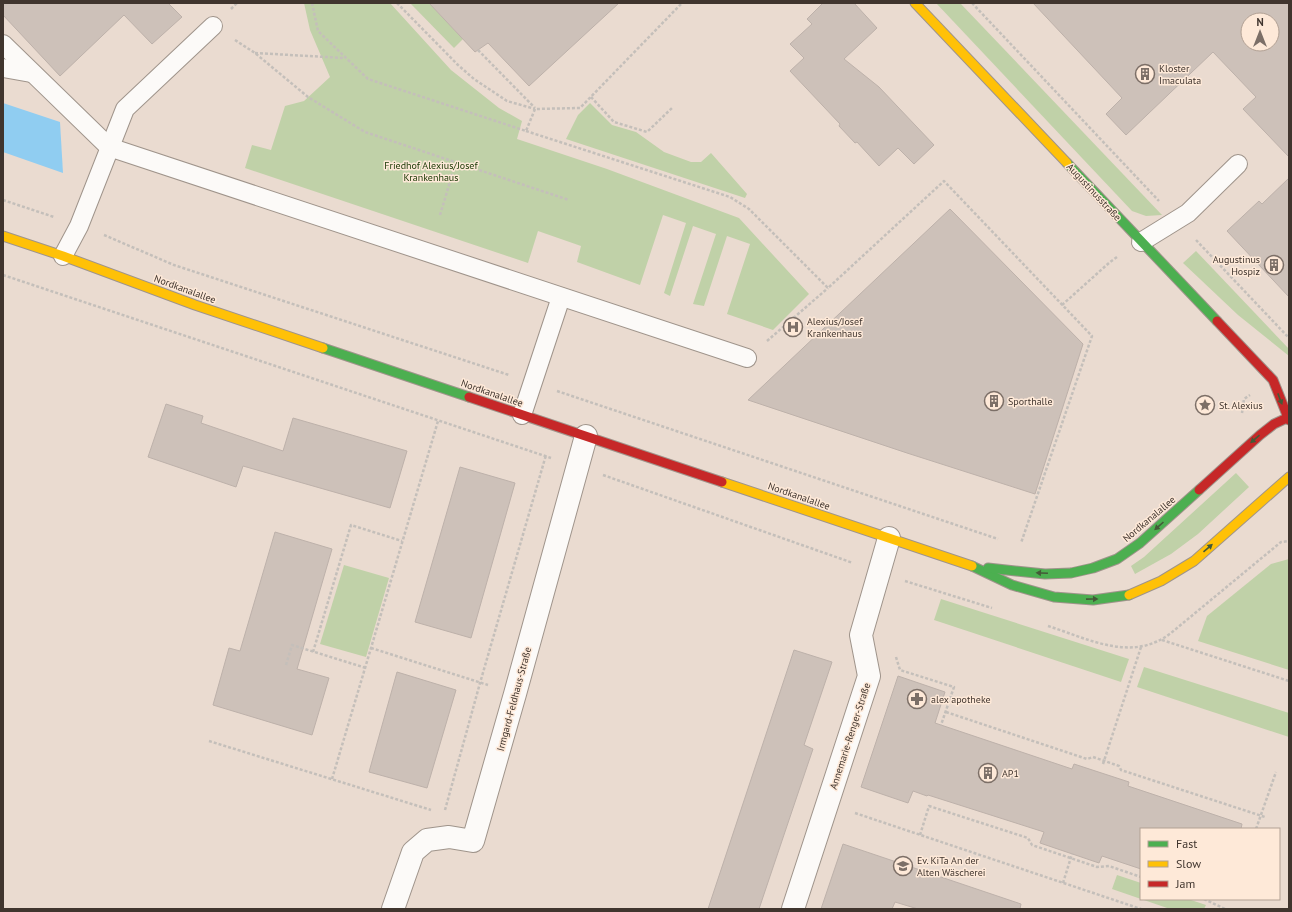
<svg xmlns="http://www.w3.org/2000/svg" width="1292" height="912" font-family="'PT Sans',sans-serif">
  <rect width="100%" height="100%" fill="#eadbd0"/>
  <g fill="#c0d1a8">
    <path d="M304,3H390L451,70L499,108L522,121L517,139L607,169L739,218L809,294L773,330L727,314L750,244L727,236L704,306L693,304L716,234L693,226L670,296L664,293L686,223L663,215L640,285L577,262L581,246L538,231L528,263L245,168L252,145L271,150L285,106L304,101L330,77L310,30Z"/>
    <path d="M410,3H429L463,39L454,48Z"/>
    <path d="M936,3H960L1162,215L1146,216L1132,211Z"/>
    <path d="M590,103L612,125L636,132L664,152L691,162H701L711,153L747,194L745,198L566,139L578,115Z"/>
    <path d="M1196,251L1289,349V356L1238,315L1183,263Z"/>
    <path d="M1236,473L1249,487L1198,534L1171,554L1135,574L1131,566L1144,557Z"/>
    <path d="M1289,559V670L1198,641L1207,616L1271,564Z"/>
    <path d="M344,565L389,578L366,657L320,644Z"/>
    <path d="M941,599L1129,659L1121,682L934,620Z"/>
    <path d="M1144,667L1289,713V737L1137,687Z"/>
    <path d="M1117,875L1141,883V899H1188L1206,905L1204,909H1170L1112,889Z"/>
  </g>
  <path fill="#90cdf1" d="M3,103L60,122L63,173L3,152Z"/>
  <g fill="#cdc1b9" stroke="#bdb1aa" fill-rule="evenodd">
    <path d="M3,3H168L182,17L152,44L124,15L60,76L3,15Z"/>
    <path d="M429,3H619L529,86L488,43L475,52Z"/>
    <path d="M823,3H854L877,28L844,59L879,87L934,145L914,164L898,148L879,166L857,142L855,143L839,126L840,124L790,71L804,58L790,44L812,24L807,19Z"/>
    <path d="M1033,3H1289V157L1243,109L1256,97L1213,52L1126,135L1106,114L1122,98ZM1248,20H1272V44H1248Z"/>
    <path d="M1289,178V297L1227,231L1259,201L1262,204Z"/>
    <path d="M950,209L1083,344L1035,494L907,453L748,400Z"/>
    <path d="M166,404L203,416L201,423L283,451L293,418L407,451L390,508L243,466L236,487L148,457Z"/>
    <path d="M460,467L515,483L471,638L415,622Z"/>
    <path d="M275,532L332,549L297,669L329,678L312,735L213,705L229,648L240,651Z"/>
    <path d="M794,650L832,662L804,745L813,749L792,811L759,909H708Z"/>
    <path d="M397,672L456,690L427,788L369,772Z"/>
    <path d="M898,676L945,692L935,723L1072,769L1074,764L1129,782L1128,786L1242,824L1241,829H1141V869L1102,856L1099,863L1040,843L1044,832L928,795L927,796L913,791L908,803L861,787Z"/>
    <path d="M843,844L1021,904L1020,909H918L895,902L892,909H821Z"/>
  </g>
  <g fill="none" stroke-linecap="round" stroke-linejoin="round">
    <g stroke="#9f948b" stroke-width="20">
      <g id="lane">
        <path d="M3,44L109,147L747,358"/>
        <path d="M3,68L31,73"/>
        <path d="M1141,242L1188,213L1238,164"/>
        <path d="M63,256L79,226L125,109L213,26"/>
        <path d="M522,415L561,297"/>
      </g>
    </g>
    <g stroke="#9f948b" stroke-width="24">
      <g id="street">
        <path d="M393,909L413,852L427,840L449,837L473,841L515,694L586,436"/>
        <path d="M793,909L869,676L861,635L889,538"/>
      </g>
    </g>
    <g stroke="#9f948b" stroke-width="11">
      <g id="fast">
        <path d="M1067,163L1217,321"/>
        <path d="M323,348L469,397"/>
        <path d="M972,566L1012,585L1054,597L1093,600L1129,595"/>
        <path d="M988,568L1045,574L1071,573L1093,568L1117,559L1140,543L1199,490"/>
      </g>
    </g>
    <g stroke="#9f948b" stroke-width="11">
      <g id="slow">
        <path d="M915,3L1067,163"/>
        <path d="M3,236L63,256L195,305L323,348"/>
        <path d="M722,482L972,566"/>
        <path d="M1129,595L1161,581L1194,561L1289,477"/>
      </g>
    </g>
    <g stroke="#9f948b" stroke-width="11">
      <g id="jam">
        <path d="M1217,321L1273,380L1289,420"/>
        <path d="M469,397L722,482"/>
        <path d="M1199,490L1260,435L1274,424L1289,417"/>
      </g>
    </g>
    <g stroke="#c4bfba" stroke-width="2.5" stroke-dasharray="3 2" stroke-linecap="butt">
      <path d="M312,3L318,31L368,79L526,131L535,109L580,108L682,3"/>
      <path d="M397,3L458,65L474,79L507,101L535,109"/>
      <path d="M972,3L1159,201"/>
      <path d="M231,9L237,3"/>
      <path d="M235,40L255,53L308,97L365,132L569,200"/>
      <path d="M478,50L535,108"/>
      <path d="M255,53L344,58"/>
      <path d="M591,97L614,122L647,132L673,107"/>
      <path d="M526,131L730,197L749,209L828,288L944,181L1092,336L1021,543"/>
      <path d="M3,200L54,217"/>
      <path d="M440,215L456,162"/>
      <path d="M104,235L174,265L509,375"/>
      <path d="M1196,240L1289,338"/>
      <path d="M3,275L551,458"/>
      <path d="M1062,305L1110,262L1117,257"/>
      <path d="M767,341L828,288"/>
      <path d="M557,391L998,539"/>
      <path d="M1242,413L1244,399L1250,395"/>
      <path d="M603,475L853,563"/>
      <path d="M905,581L992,608"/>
      <path d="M1048,626C1089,639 1132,663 1171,633L1281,542L1289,541"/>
      <path d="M1162,640L1289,681"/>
      <path d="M371,648L488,685"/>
      <path d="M313,652L351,525L402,541"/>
      <path d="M896,657L900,670L954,687L941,725"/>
      <path d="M286,665L292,645L366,668"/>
      <path d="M946,712L1087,759L1093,757L1119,766L1121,770L1265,817"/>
      <path d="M209,741L431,810"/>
      <path d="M1103,764L1141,647"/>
      <path d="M332,779L371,648L438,421"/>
      <path d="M445,810L480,683L546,455"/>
      <path d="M855,813L1141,909"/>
      <path d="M1256,829L1276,772"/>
      <path d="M920,835L929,806L1028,838L1032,845L1097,867L1109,866L1141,877"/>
      <path d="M1063,883L1072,854"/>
      <path d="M1204,899L1225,909"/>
    </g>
    <use href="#lane" stroke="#fcfaf8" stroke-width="18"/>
    <use href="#street" stroke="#fcfaf8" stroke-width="22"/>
    <use href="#fast" stroke="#4caf50" stroke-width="9"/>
    <use href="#slow" stroke="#ffc107" stroke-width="9"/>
    <use href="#jam" stroke="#c62828" stroke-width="9"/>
  </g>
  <defs><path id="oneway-solid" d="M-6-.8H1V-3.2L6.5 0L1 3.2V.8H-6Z"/></defs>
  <g fill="#445a38">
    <use href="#oneway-solid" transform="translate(1280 399) rotate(69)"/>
    <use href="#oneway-solid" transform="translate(1255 439) rotate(139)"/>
    <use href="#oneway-solid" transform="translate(1159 526) rotate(138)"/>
    <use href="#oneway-solid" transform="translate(1208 548) rotate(-41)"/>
    <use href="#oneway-solid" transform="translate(1042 573) rotate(-177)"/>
    <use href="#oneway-solid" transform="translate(1092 599) rotate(-1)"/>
  </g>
  <defs>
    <g id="building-ring" transform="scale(1)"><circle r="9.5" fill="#fee9d8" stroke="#7c6f67" stroke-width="1.5"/><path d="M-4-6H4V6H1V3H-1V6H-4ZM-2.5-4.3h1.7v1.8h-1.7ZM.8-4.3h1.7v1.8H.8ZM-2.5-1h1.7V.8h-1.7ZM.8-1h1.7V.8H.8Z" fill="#7c6f67"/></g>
    <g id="hospital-ring" transform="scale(1)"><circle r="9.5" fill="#fee9d8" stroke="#7c6f67" stroke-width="1.5"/><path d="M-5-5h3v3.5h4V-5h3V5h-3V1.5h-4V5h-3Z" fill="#7c6f67"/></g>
    <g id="sight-ring" transform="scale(1)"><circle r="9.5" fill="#fee9d8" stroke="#7c6f67" stroke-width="1.5"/><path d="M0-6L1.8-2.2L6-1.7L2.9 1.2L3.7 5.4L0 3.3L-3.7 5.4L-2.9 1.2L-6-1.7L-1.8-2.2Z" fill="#7c6f67"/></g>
    <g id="pharmacy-ring" transform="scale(1)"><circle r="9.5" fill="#fee9d8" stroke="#7c6f67" stroke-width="1.5"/><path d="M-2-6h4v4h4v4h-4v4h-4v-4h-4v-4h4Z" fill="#7c6f67"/></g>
    <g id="school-ring" transform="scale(1)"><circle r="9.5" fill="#fee9d8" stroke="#7c6f67" stroke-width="1.5"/><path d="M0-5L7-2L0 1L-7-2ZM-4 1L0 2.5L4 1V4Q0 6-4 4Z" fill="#7c6f67"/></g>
  </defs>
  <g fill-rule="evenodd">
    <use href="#building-ring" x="1145" y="74"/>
    <use href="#building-ring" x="1274" y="265"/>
    <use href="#hospital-ring" x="793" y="327"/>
    <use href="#building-ring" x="994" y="401"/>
    <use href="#sight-ring" x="1205" y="405"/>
    <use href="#pharmacy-ring" x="917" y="699"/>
    <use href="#building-ring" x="988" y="773"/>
    <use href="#school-ring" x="903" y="866"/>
  </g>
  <g text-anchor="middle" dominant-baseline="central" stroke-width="3" stroke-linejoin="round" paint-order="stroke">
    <g font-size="10" fill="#40352e" stroke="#fee9d8" text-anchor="start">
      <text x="1159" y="68">Kloster<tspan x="1159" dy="12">Imaculata</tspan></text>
      <text x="1260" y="259" text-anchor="end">Augustinus<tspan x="1260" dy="12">Hospiz</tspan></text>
      <text x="807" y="321">Alexius/Josef<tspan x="807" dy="12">Krankenhaus</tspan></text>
      <text x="1008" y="401">Sporthalle</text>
      <text x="1219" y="405">St. Alexius</text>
      <text x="931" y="699">alex apotheke</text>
      <text x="1002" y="773">AP1</text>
      <text x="917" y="860">Ev. KiTa An der<tspan x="917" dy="12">Alten Wäscherei</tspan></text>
    </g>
    <g font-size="10" fill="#163600" stroke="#fee9d8">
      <text x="431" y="165">Friedhof Alexius/Josef<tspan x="431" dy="12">Krankenhaus</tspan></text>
    </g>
    <g font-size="10" fill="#40352e" stroke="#fee9d8">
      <text transform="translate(1094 192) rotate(47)">Augustinusstraße</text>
      <text transform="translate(185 289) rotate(20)">Nordkanalallee</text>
      <text transform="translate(492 393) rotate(19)">Nordkanalallee</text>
      <text transform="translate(799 496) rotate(19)">Nordkanalallee</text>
      <text transform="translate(1149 519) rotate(-40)">Nordkanalallee</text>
      <text transform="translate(514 699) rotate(-75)">Irmgard-Feldhaus-Straße</text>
      <text transform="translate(850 736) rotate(-72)">Annemarie-Renger-Straße</text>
    </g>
  </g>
  <rect width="1292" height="912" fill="none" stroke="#40352e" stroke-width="8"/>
  <rect x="1140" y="828" width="140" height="72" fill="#fee9d8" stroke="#b2a194"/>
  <rect x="1148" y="841" width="20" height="6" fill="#4caf50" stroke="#b2a194"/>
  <text x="1176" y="848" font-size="12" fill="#40352e">Fast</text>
  <rect x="1148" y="861" width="20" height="6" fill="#ffc107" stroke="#b2a194"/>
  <text x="1176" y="868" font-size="12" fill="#40352e">Slow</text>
  <rect x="1148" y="881" width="20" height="6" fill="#c62828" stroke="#b2a194"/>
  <text x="1176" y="888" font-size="12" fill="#40352e">Jam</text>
  <g transform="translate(1260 32)"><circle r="19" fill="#fee9d8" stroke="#b2a194"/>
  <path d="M0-3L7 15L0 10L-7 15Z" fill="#7c6f67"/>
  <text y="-6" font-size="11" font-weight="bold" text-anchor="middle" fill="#40352e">N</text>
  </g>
</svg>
